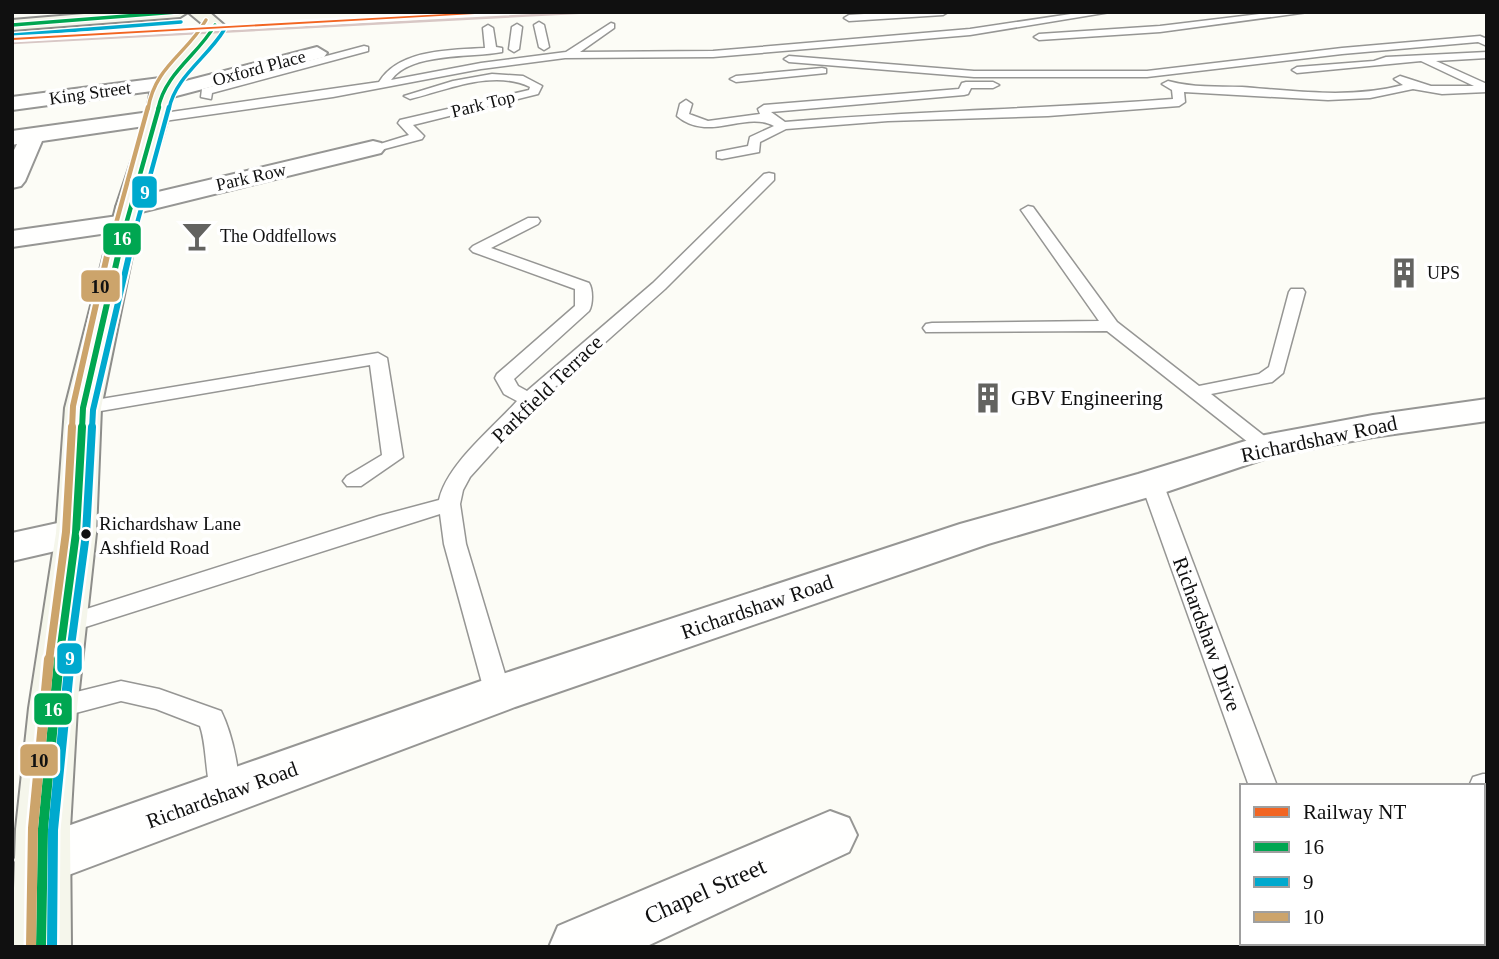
<svg xmlns="http://www.w3.org/2000/svg" width="1499" height="959" font-family="'Times New Roman',serif">
  <rect width="100%" height="100%" fill="#fcfcf6"/>
  <g fill="none" stroke-linecap="round" stroke-linejoin="round">
    <g stroke="#969694" stroke-width="3">
      <g id="service">
        <path d="M894,12H948L943,15L849,21L844,18L849,15Z"/>
        <path d="M1084,12H1110L970,35L713,57L565,58L481,69L333,97L157,122L151,118L157,114L379,82C399,49 451,50 485,48L483,28L488,25L493,28L496,47L502,48V52C471,58 411,52 391,80L481,63L566,52L611,23L614,24V28L580,52L713,51L970,29Z"/>
        <path d="M1277,12H1308L1160,32L1039,40L1034,37L1039,34L1160,26Z"/>
        <path d="M539,22L544,25L549,47L544,50L539,47L534,25Z"/>
        <path d="M517,24L522,27L519,49L514,52L509,49L512,27Z"/>
        <path d="M1480,36L1487,39V46L1478,42L1342,54L1147,77H974L789,62L784,59L789,56L974,71H1147L1342,48Z"/>
        <path d="M364,46L368,47V51L212,93L211,99L201,97L202,89Z"/>
        <path d="M1487,52V58L1436,61L1487,84V92L1442,94L1413,89L1370,98L1328,100L1184,92L1185,102L1179,106L1048,116L888,121L786,129L760,142L759,152L722,159L717,158V152L748,146L750,137L774,126C745,110 709,143 677,116L680,104L686,100L692,104L689,114L708,121L760,114L758,109L764,105L959,89L962,83L966,82H993L999,85L993,88H971L968,94L964,95L771,112L785,122C914,111 1044,109 1173,99L1172,90L1162,84L1168,81C1193,88 1216,86 1242,87C1296,91 1350,99 1403,85L1394,79L1400,76L1431,86H1474L1421,61L1297,73L1292,70L1297,67L1374,61L1386,57Z"/>
        <path d="M822,68L826,69V73L736,82L730,79L736,76Z"/>
        <path d="M492,74L523,76L542,86L538,94L413,125L424,136L422,139L373,152L367,148L409,135L398,123L400,120L529,90L530,87C493,69 447,90 410,99L404,96L453,81Z"/>
        <path d="M769,173L774,174V180L665,289L536,404L470,477L463,490L460,504L466,544L511,694L507,701L498,704L489,701L485,694L444,544L440,514L73,631L64,634L55,631L52,625L55,619L379,516L439,500C447,464 493,428 517,401L504,394L495,378L497,374L575,306V289L473,252L470,249L473,246L528,218H538L540,221L538,224L491,248L589,283C593,289 593,304 589,311L514,379L518,386L527,391L653,283L764,174Z"/>
        <path d="M1028,206L1033,207L1117,322L1199,386L1259,374L1269,367L1289,292L1291,289H1303L1305,292L1283,373L1272,382L1211,394L1272,442L1275,446L1272,450H1258L1107,331L926,332L923,328L926,324L932,323L1099,321L1021,210Z"/>
        <path d="M378,353L387,358L403,457L361,486H347L343,481L347,476L382,455L370,365L83,414L73,408L83,402Z"/>
        <path d="M1152,476L1159,478L1163,483L1277,786H1249L1141,483L1145,478Z"/>
        <path d="M121,681L159,689L221,711C231,731 245,782 235,802L225,805L215,802C204,779 208,750 200,726L156,709L121,701L53,719L44,716L40,708L44,700Z"/>
        <path d="M1483,774H1487V798H1483V786H1469L1473,777Z"/>
        <path d="M1304,943H1336L1337,947H1305Z"/>
      </g>
    </g>
    <g stroke="#969694" stroke-width="4">
      <g id="minor">
        <path d="M317,47L327,53L324,57L161,100L154,98L150,94L152,91L12,110V97L168,77L175,79L178,83Z"/>
        <path d="M157,111L165,113L168,118L165,123L42,141L25,181L21,186L12,188V154L17,144L12,145V131Z"/>
        <path d="M373,141L381,143L385,148L381,153L129,215L120,213L116,207L120,201Z"/>
        <path d="M125,215L135,217L138,223L135,229L12,247V231Z"/>
        <path d="M1487,399V421L1373,437L1273,456L1166,492L988,544L515,707L42,885L22,878L14,860L22,842L42,835L481,681L960,524L1138,474L1265,435L1373,415Z"/>
        <path d="M76,519L90,523L96,533L90,543L12,561V533Z"/>
        <path d="M830,811L849,818L857,835L849,852L645,947H549L558,926Z"/>
      </g>
    </g>
    <g stroke="#8d8d8a" stroke-width="4">
      <path id="secondary" d="M108,12H209L224,25L215,41L187,71L172,94L168,118L142,207L101,408L96,533L77,708L70,829L71,947H12L16,829L29,708L56,533L65,408L116,207L146,118L150,94L172,63L205,26L188,12L180,17L12,30V20Z"/>
    </g>
    <use href="#service" fill="#fffffe" fill-rule="evenodd"/>
    <use href="#minor" fill="#fffffe" fill-rule="evenodd"/>
    <use href="#secondary" fill="#f5f6eb" fill-rule="evenodd"/>
    <path stroke="#d8c7c5" stroke-width="2.5" d="M12,43L594,12"/>
    <g stroke="#fff" stroke-width="6">
      <g id="bus-1-far4">
        <path d="M12,25L177,12"/>
        <path d="M158,109C165,73 198,55 215,25"/>
      </g>
    </g>
    <g stroke="#fff" stroke-width="8">
      <path id="bus-1-far3" d="M119,249L159,107"/>
    </g>
    <g stroke="#fff" stroke-width="10">
      <path id="bus-1-far2" d="M82,429L83,408L120,247"/>
    </g>
    <g stroke="#fff" stroke-width="13">
      <path id="bus-1-far1" d="M59,661L76,533L82,427"/>
    </g>
    <g stroke="#fff" stroke-width="15">
      <path id="bus-1" d="M41,947L43,829L59,659"/>
    </g>
    <g stroke="#fff" stroke-width="6">
      <g id="bus-2-far4">
        <path d="M13,35L181,22"/>
        <path d="M169,109C175,77 208,57 224,30"/>
      </g>
    </g>
    <g stroke="#fff" stroke-width="8">
      <path id="bus-2-far3" d="M130,249L169,107"/>
    </g>
    <g stroke="#fff" stroke-width="10">
      <path id="bus-2-far2" d="M92,429L93,410L131,247"/>
    </g>
    <g stroke="#fff" stroke-width="13">
      <path id="bus-2-far1" d="M69,661L86,534L92,427"/>
    </g>
    <g stroke="#fff" stroke-width="15">
      <path id="bus-2" d="M52,947L53,830L70,659"/>
    </g>
    <g stroke="#fff" stroke-width="6">
      <path id="bus-3-far4" d="M148,109C155,66 187,54 206,20"/>
    </g>
    <g stroke="#fff" stroke-width="8">
      <path id="bus-3-far3" d="M109,249L148,107"/>
    </g>
    <g stroke="#fff" stroke-width="10">
      <path id="bus-3-far2" d="M72,429L73,406L109,247"/>
    </g>
    <g stroke="#fff" stroke-width="13">
      <path id="bus-3-far1" d="M49,661L66,532L72,427"/>
    </g>
    <g stroke="#fff" stroke-width="15">
      <path id="bus-3" d="M31,947L33,828L49,659"/>
    </g>
    <use href="#bus-1-far4" stroke="#00a651" stroke-width="3.5"/>
    <use href="#bus-1-far3" stroke="#00a651" stroke-width="4.5"/>
    <use href="#bus-1-far2" stroke="#00a651" stroke-width="6"/>
    <use href="#bus-1-far1" stroke="#00a651" stroke-width="8"/>
    <use href="#bus-1" stroke="#00a651" stroke-width="10"/>
    <use href="#bus-2-far4" stroke="#00a9ce" stroke-width="3.5"/>
    <use href="#bus-2-far3" stroke="#00a9ce" stroke-width="4.5"/>
    <use href="#bus-2-far2" stroke="#00a9ce" stroke-width="6"/>
    <use href="#bus-2-far1" stroke="#00a9ce" stroke-width="8"/>
    <use href="#bus-2" stroke="#00a9ce" stroke-width="10"/>
    <use href="#bus-3-far4" stroke="#cca46b" stroke-width="3.5"/>
    <use href="#bus-3-far3" stroke="#cca46b" stroke-width="4.5"/>
    <use href="#bus-3-far2" stroke="#cca46b" stroke-width="6"/>
    <use href="#bus-3-far1" stroke="#cca46b" stroke-width="8"/>
    <use href="#bus-3" stroke="#cca46b" stroke-width="10"/>
    <g stroke="#fff" stroke-width="5">
      <path id="rail-1" d="M482,12H510L12,40V38Z"/>
    </g>
    <use href="#rail-1" fill="#f26522" fill-rule="evenodd"/>
  </g>
  <defs>
    <g id="bar-bare" transform="scale(2.415)"><path d="M-6-5H6L.8 .8V4.5H3.5V6h-7V4.5H-.8V.8Z" fill="#636360" stroke="#fff" stroke-width="2.5" paint-order="stroke"/></g>
    <g id="building-bare" transform="scale(2.415)"><path d="M-4-6H4V6H1V3H-1V6H-4ZM-2.5-4.3h1.7v1.8h-1.7ZM.8-4.3h1.7v1.8H.8ZM-2.5-1h1.7V.8h-1.7ZM.8-1h1.7V.8H.8Z" fill="#636360" stroke="#fff" stroke-width="2.5" paint-order="stroke"/></g>
  </defs>
  <g fill-rule="evenodd">
    <use href="#bar-bare" x="197" y="236"/>
    <use href="#building-bare" x="1404" y="273"/>
    <use href="#building-bare" x="988" y="398"/>
  </g>
  <circle fill="#101010" stroke="#fff" stroke-width="2.5" cx="86" cy="534" r="6"/>
  <g text-anchor="middle" dominant-baseline="central" stroke-width="7" stroke-linejoin="round" paint-order="stroke">
    <g font-size="18" fill="#101010" stroke="#fff">
      <text transform="translate(259 68) rotate(-15)">Oxford Place</text>
      <text transform="translate(90 93) rotate(-8)">King Street</text>
      <text transform="translate(483 104) rotate(-14)">Park Top</text>
      <text transform="translate(251 177) rotate(-13)">Park Row</text>
    </g>
    <g font-size="18" fill="#101010" stroke="#fff" text-anchor="start">
      <text x="220" y="236">The Oddfellows</text>
      <text x="1427" y="273">UPS</text>
    </g>
    <g font-size="19" fill="#101010" stroke="#fff" text-anchor="start">
      <text x="99" y="523">Richardshaw Lane<tspan x="99" dy="24">Ashfield Road</tspan></text>
    </g>
    <g font-size="21" fill="#101010" stroke="#fff">
      <text transform="translate(547 389) rotate(-44)">Parkfield Terrace</text>
      <text transform="translate(1319 439) rotate(-12)">Richardshaw Road</text>
      <text transform="translate(757 607) rotate(-19)">Richardshaw Road</text>
      <text transform="translate(1207 634) rotate(70)">Richardshaw Drive</text>
      <text transform="translate(222 795) rotate(-20)">Richardshaw Road</text>
    </g>
    <g font-size="21" fill="#101010" stroke="#fff" text-anchor="start">
      <text x="1011" y="398">GBV Engineering</text>
    </g>
    <g font-size="24" fill="#101010" stroke="#fff">
      <text transform="translate(705 891) rotate(-24)">Chapel Street</text>
    </g>
  </g>
  <g stroke="#fff" stroke-width="2.5">
    <rect x="131" y="175" width="27" height="34" rx="7" fill="#00a9ce"/>
    <rect x="102" y="222" width="40" height="34" rx="7" fill="#00a651"/>
    <rect x="80" y="269" width="41" height="34" rx="7" fill="#cca46b"/>
    <rect x="56" y="642" width="27" height="33" rx="7" fill="#00a9ce"/>
    <rect x="33" y="692" width="40" height="34" rx="7" fill="#00a651"/>
    <rect x="19" y="743" width="40" height="34" rx="7" fill="#cca46b"/>
  </g>
  <g font-size="19" text-anchor="middle" font-weight="bold" fill="#fff">
    <text x="145" y="199">9</text>
    <text x="122" y="245">16</text>
    <text x="70" y="665">9</text>
    <text x="53" y="716">16</text>
  </g>
  <g font-size="19" text-anchor="middle" font-weight="bold" fill="#111">
    <text x="100" y="293">10</text>
    <text x="39" y="767">10</text>
  </g>
  <rect width="1499" height="959" fill="none" stroke="#101010" stroke-width="28"/>
  <rect x="1240" y="784" width="245" height="161" fill="#ffffff" stroke="#9f9f9f" stroke-width="2"/>
  <rect x="1254" y="807" width="35" height="10" fill="#f26522" stroke="#9f9f9f" stroke-width="2"/>
  <text x="1303" y="819" font-size="21" fill="#101010">Railway NT</text>
  <rect x="1254" y="842" width="35" height="10" fill="#00a651" stroke="#9f9f9f" stroke-width="2"/>
  <text x="1303" y="854" font-size="21" fill="#101010">16</text>
  <rect x="1254" y="877" width="35" height="10" fill="#00a9ce" stroke="#9f9f9f" stroke-width="2"/>
  <text x="1303" y="889" font-size="21" fill="#101010">9</text>
  <rect x="1254" y="912" width="35" height="10" fill="#cca46b" stroke="#9f9f9f" stroke-width="2"/>
  <text x="1303" y="924" font-size="21" fill="#101010">10</text>
</svg>
